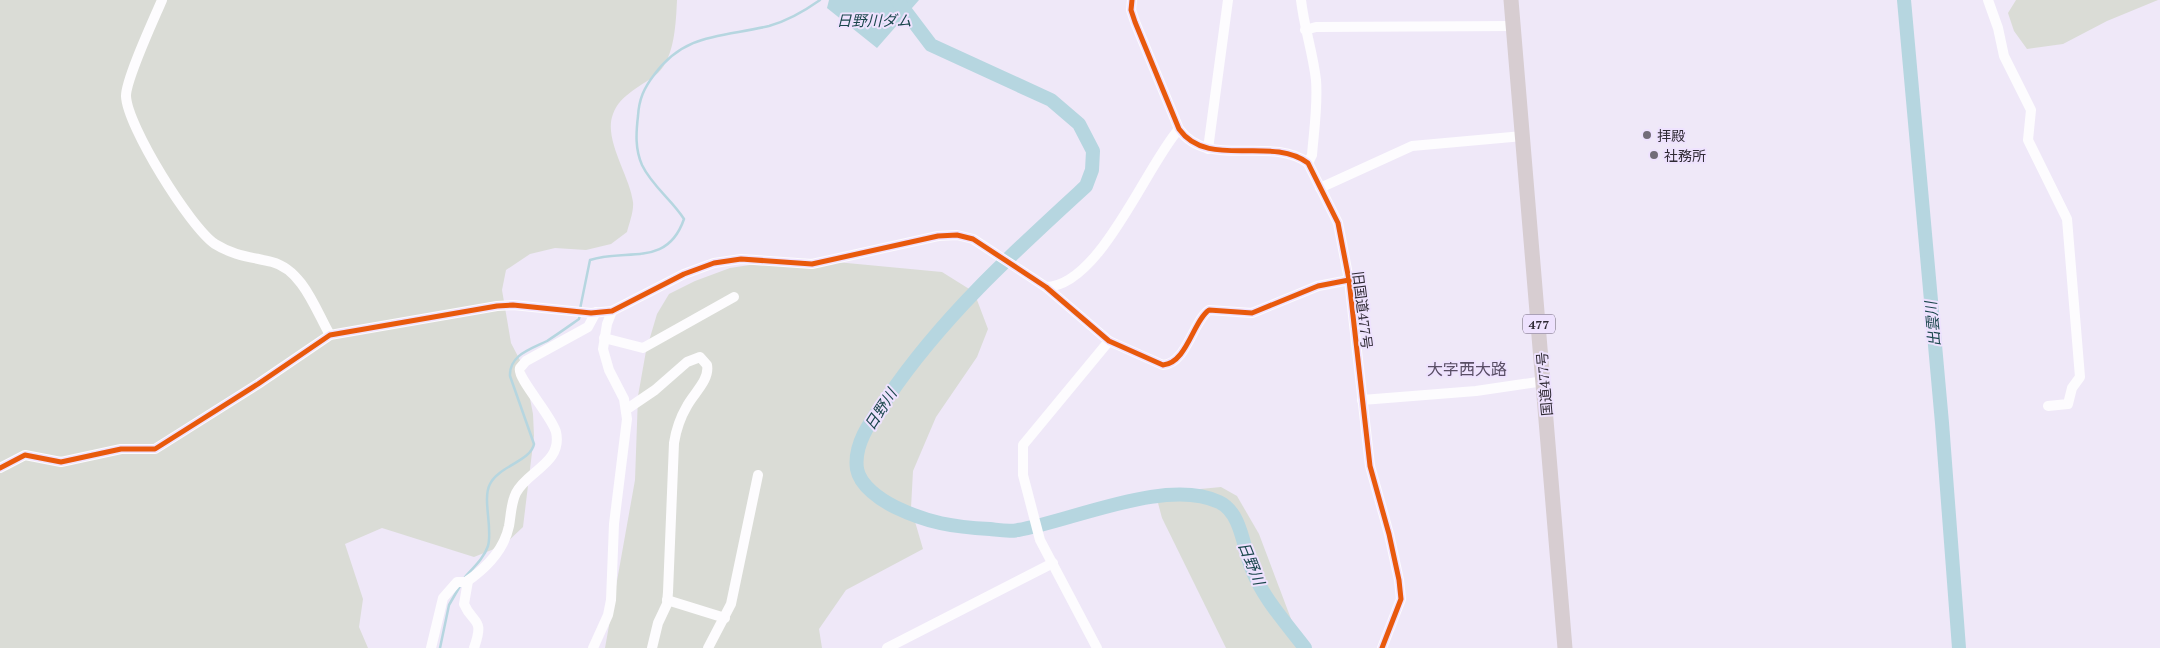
<svg xmlns="http://www.w3.org/2000/svg" width="2160" height="648" font-family="'PT Serif','Noto Sans JP',serif">
  <rect width="100%" height="100%" fill="#efe8f8"/>
  <g fill="#dadcd6">
    <path d="M0,0H677C676,21 675,57 658,73C644,85 620,94 613,114C603,139 630,176 633,202C634,211 629,224 627,232L611,244L586,250L555,248L530,254L506,270L502,290L511,343L524,368L533,414L534,436L523,527L504,545L474,557L382,528L345,544L363,599L359,627L368,648H0Z"/>
    <path d="M2016,0H2158L2107,21L2063,44L2027,49L2014,31L2008,13Z"/>
    <path d="M794,258L942,272L974,292L988,329L977,357L936,417L913,471L911,508L923,549L846,590L819,629L822,648H605L635,480L638,396L646,351L657,314L669,294L695,281L730,268Z"/>
    <path d="M1221,487L1237,496L1259,534L1302,648H1226L1162,518L1158,503L1169,492Z"/>
  </g>
  <path fill="#b6d6e0" d="M829,0H919L877,48L827,8Z"/>
  <g fill="none" stroke-linecap="round" stroke-linejoin="round">
    <g stroke="#b6d6e0" stroke-width="2.5">
      <path d="M580,309L590,260C627,248 667,268 684,219C672,200 652,186 642,165C635,149 636,133 638,116C639,99 644,88 654,75C685,32 724,37 769,26C787,21 806,10 820,0"/>
      <path d="M465,577C474,567 484,558 488,546C493,528 482,499 490,484C499,466 531,461 534,444L510,376C509,355 531,349 547,341C558,334 569,326 579,319L580,314"/>
      <path d="M440,648L449,605L460,586"/>
    </g>
    <g stroke="#b6d6e0" stroke-width="14">
      <path d="M897,0L931,45L1051,100L1079,124L1093,151L1092,170L1086,186C1014,252 943,316 888,397C874,417 853,442 857,469C860,486 881,500 895,507C928,523 953,527 990,529C999,530 1009,532 1018,530C1072,521 1167,477 1219,502C1241,512 1243,546 1251,567C1262,597 1286,623 1305,648"/>
      <path d="M1904,0L1942,423L1959,648"/>
    </g>
    <g stroke="#fdfcfe" stroke-width="10">
      <path d="M162,0C154,19 126,79 126,96C127,126 190,227 215,244C234,256 252,257 272,262C303,270 316,311 330,335"/>
      <path d="M1132,0L1131,10L1135,22L1179,129C1208,170 1270,135 1308,163L1338,223L1349,280L1370,466L1389,534L1399,580L1401,599L1382,648"/>
      <path d="M1301,0C1304,27 1313,53 1316,80C1318,105 1314,130 1312,155L1308,163"/>
      <path d="M1988,0L1998,28L2004,56L2031,110L2028,140L2067,219L2080,377L2072,388L2068,404L2048,406"/>
      <path d="M1305,30L1316,27L1514,26"/>
      <path d="M1208,149L1228,0"/>
      <path d="M1320,188L1412,146L1523,136"/>
      <path d="M1046,287C1100,286 1146,166 1179,129"/>
      <path d="M604,338L643,348L734,297"/>
      <path d="M1362,400L1476,391L1544,381"/>
      <path d="M627,409L655,390L687,362L700,357L707,365C710,380 693,394 687,406C680,418 676,430 674,443L668,592L667,604L658,623L652,648"/>
      <path d="M0,468L25,455L61,462L121,449H155L258,384L330,335L497,306L513,305L591,313L612,311L684,274L714,263L741,259L812,264L938,236L957,235L973,239L1046,287L1109,341L1163,365C1187,363 1193,321 1209,310L1252,313L1318,286L1349,280"/>
      <path d="M468,581L464,604C473,625 485,617 474,648"/>
      <path d="M667,600L725,618"/>
      <path d="M431,648L443,598L457,582H466C485,569 504,550 509,526C511,515 511,503 516,493C527,471 563,463 556,432C552,416 516,377 520,368L526,361L588,327L596,312"/>
      <path d="M593,648L608,615L611,600L614,524L627,419L624,399L609,370L603,349L607,324L612,311"/>
      <path d="M708,648L731,604L758,475"/>
      <path d="M887,648L1053,563"/>
      <path d="M1097,648L1040,540L1023,475V445L1109,341"/>
    </g>
    <path stroke="#d7cdd1" stroke-width="15" d="M1511,0L1565,648"/>
    <g stroke="#eee2fe" stroke-width="8">
      <g id="cycleway">
        <path d="M1132,0L1131,10L1135,22L1179,129C1208,170 1270,135 1308,163L1338,223L1349,280L1370,466L1389,534L1399,580L1401,599L1382,648"/>
        <path d="M0,468L25,455L61,462L121,449H155L258,384L330,335L497,306L513,305L591,313L612,311L684,274L714,263L741,259L812,264L938,236L957,235L973,239L1046,287L1109,341L1163,365C1187,363 1193,321 1209,310L1252,313L1318,286L1349,280"/>
      </g>
    </g>
    <use href="#cycleway" stroke="#e8590c" stroke-width="5"/>
  </g>
  <g fill="#726c79" stroke="#eee2fe" stroke-width="2">
    <circle cx="1647" cy="135" r="5"/>
    <circle cx="1654" cy="155" r="5"/>
  </g>
  <g text-anchor="middle" dominant-baseline="central" stroke-width="4" stroke-linejoin="round" paint-order="stroke">
    <rect fill="#eee2fe" stroke="#686171" stroke-width="1" x="1523" y="314.5" width="32" height="19" rx="4"/>
    <g font-size="12" font-weight="bold" fill="#2f2a34">
      <text x="1539" y="324">477</text>
    </g>
    <g font-size="14" fill="#2f2a34" stroke="#eee2fe" text-anchor="start">
      <text x="1657" y="135">拝殿</text>
      <text x="1664" y="155">社務所</text>
    </g>
    <g font-size="14" fill="#2f2a34" stroke="#eee2fe">
      <text transform="translate(1363 310) rotate(83)">旧国道477号</text>
      <text transform="translate(1544 384) rotate(-95)">国道477号</text>
    </g>
    <g font-size="15" font-style="italic" fill="#1b474d" stroke="#eee2fe">
      <text x="874" y="20">日野川ダム</text>
      <text transform="translate(1932 324) rotate(-95)">出雲川</text>
      <text transform="translate(880 409) rotate(-57)">日野川</text>
      <text transform="translate(1252 563) rotate(68)">日野川</text>
    </g>
    <g font-size="16" fill="#594e65" stroke="#eee2fe">
      <text x="1467" y="369">大字西大路</text>
    </g>
  </g>
</svg>
